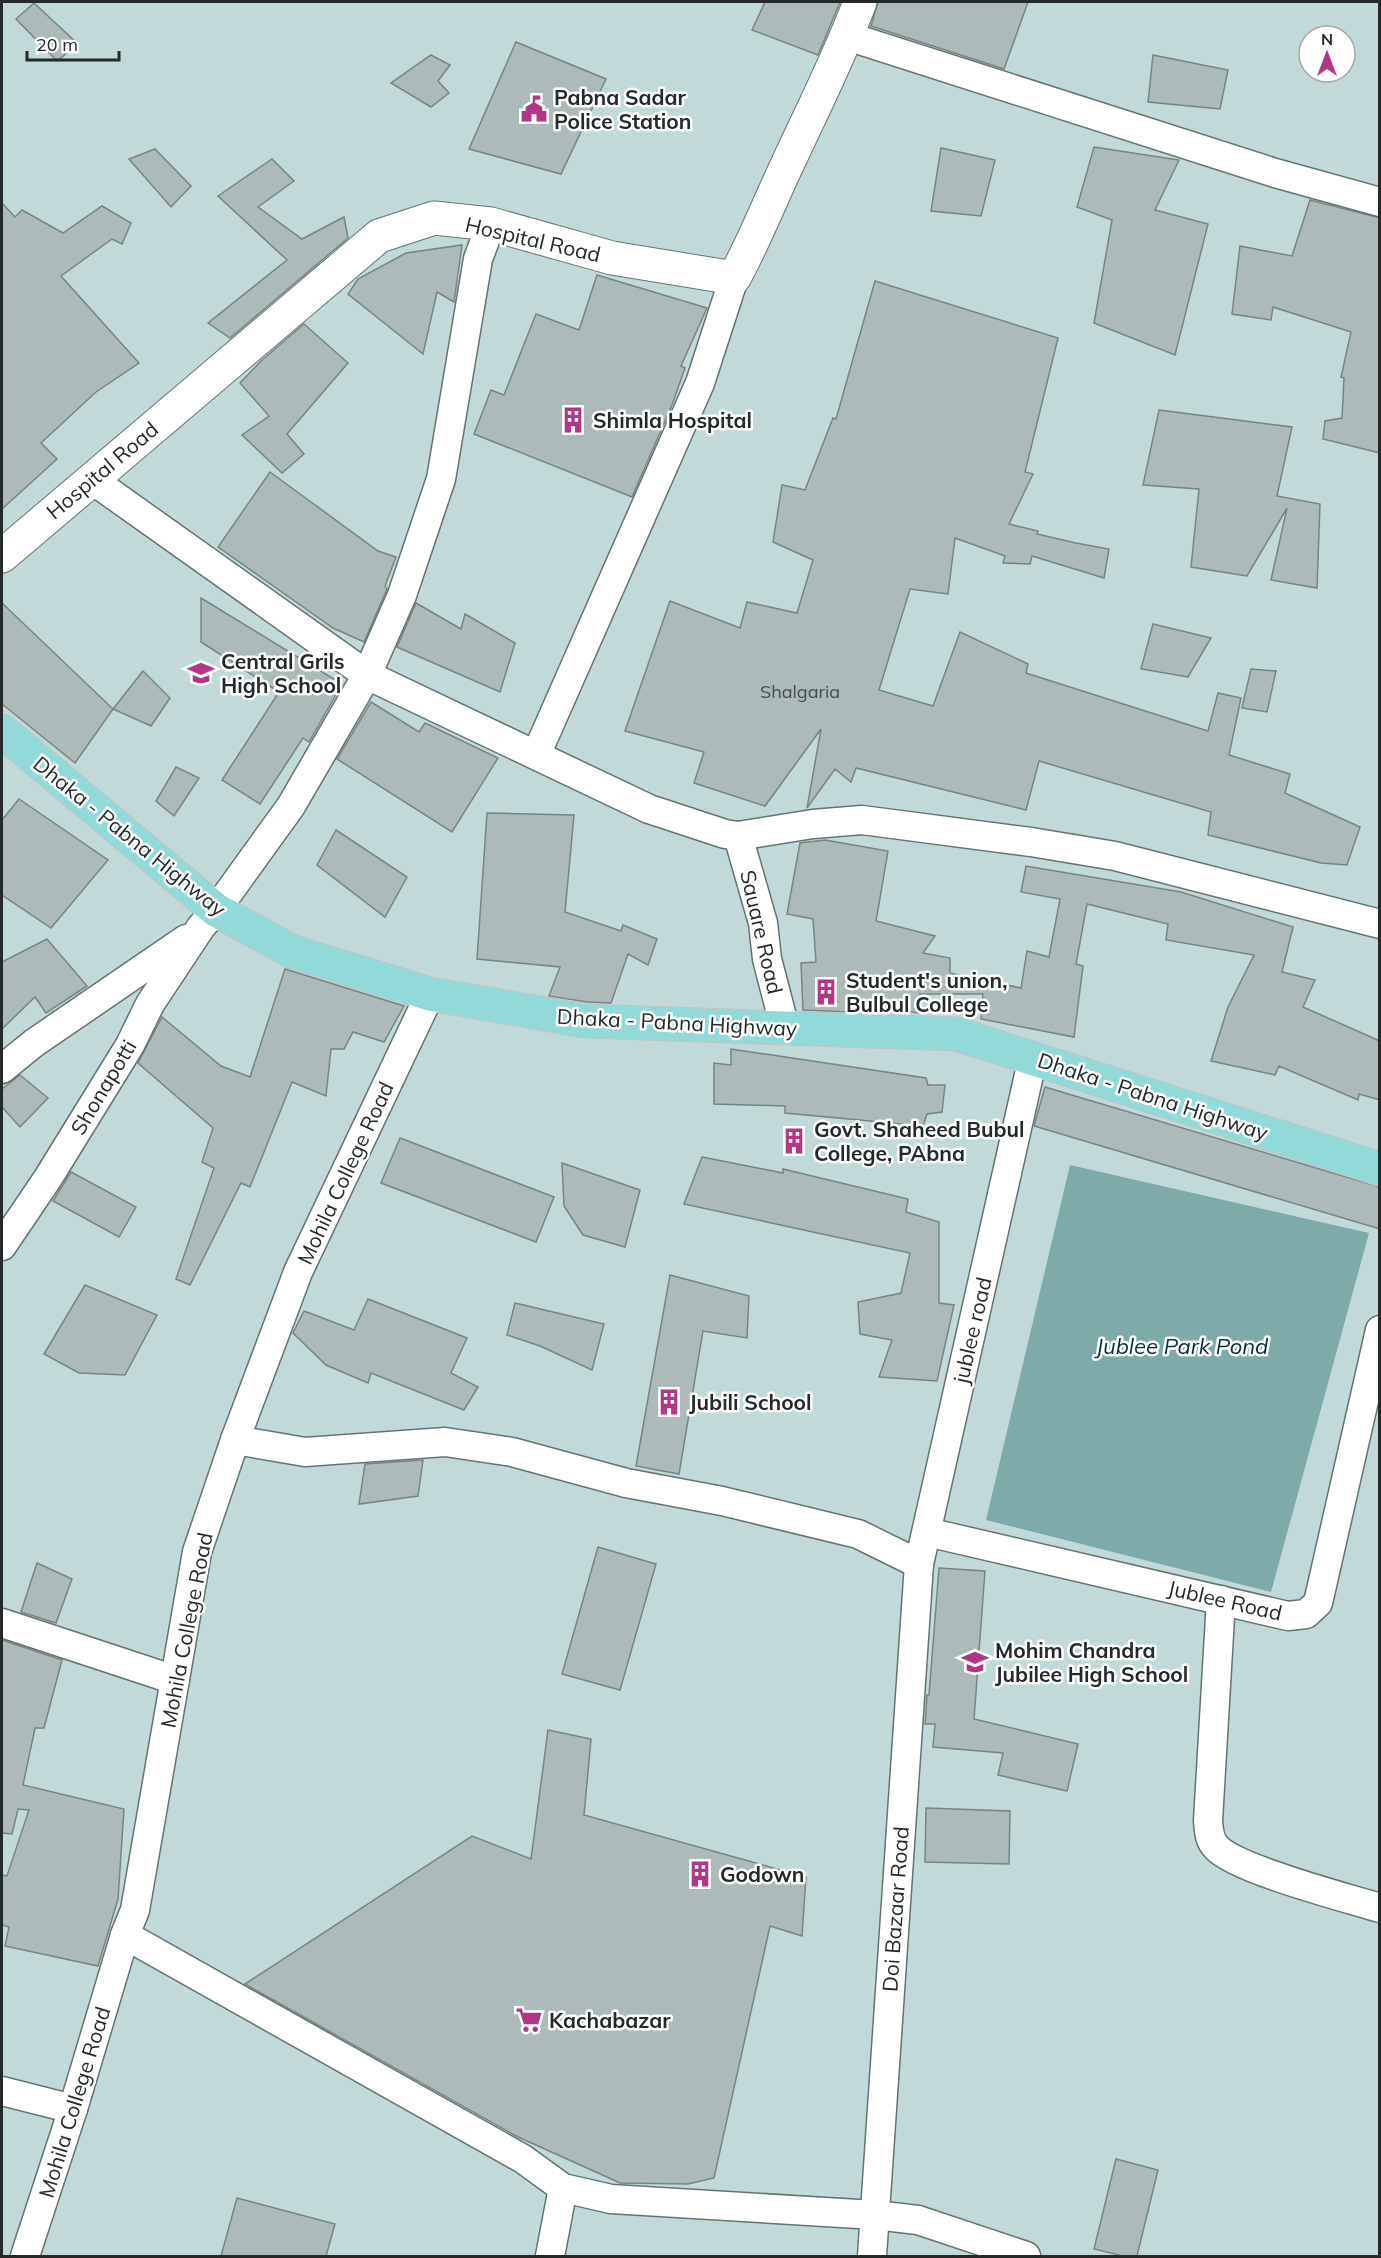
<svg xmlns="http://www.w3.org/2000/svg" width="1381" height="2258" font-family="Mulish,sans-serif">
  <rect width="100%" height="100%" fill="#d5e5e4"/>
  <path fill="#c2d9d9" fill-rule="evenodd" d="M2,2H1379V2256H2ZM1309,36H1345V72H1309Z"/>
  <path fill="#7faaaa" d="M1070,1165L1369,1233L1271,1592L986,1520Z"/>
  <g fill="#acbaba" stroke="#778584" stroke-width="1.5">
    <path d="M765,2H840L818,55L752,30Z"/>
    <path d="M878,2H1028L1004,69L871,26Z"/>
    <path d="M34,3L78,44L57,61L16,19Z"/>
    <path d="M516,42L606,79L561,174L469,149Z"/>
    <path d="M431,55L450,65L438,81L449,93L431,107L391,83Z"/>
    <path d="M1153,55L1228,70L1220,109L1148,102Z"/>
    <path d="M1094,147L1179,160L1155,210L1208,224L1175,355L1094,323L1112,220L1077,207Z"/>
    <path d="M941,148L995,160L981,216L931,211Z"/>
    <path d="M155,149L191,186L171,207L129,159Z"/>
    <path d="M272,159L294,181L258,207L302,239L344,217L348,238L230,338L208,323L287,260L218,196Z"/>
    <path d="M1310,200L1380,218V453L1323,439L1325,421L1342,418L1344,378L1341,377L1351,332L1273,307L1271,320L1232,314L1240,246L1292,256Z"/>
    <path d="M2,203L15,217L22,210L63,233L102,206L131,223L122,244L112,239L61,276L139,363L96,392L41,443L57,459L2,509Z"/>
    <path d="M462,245L454,302L437,292L423,354L348,294L358,279L406,253Z"/>
    <path d="M597,275L707,308L681,366L685,368L672,405L632,497L474,434L491,390L504,395L536,314L579,330Z"/>
    <path d="M875,281L1058,338L1025,472L1033,474L1009,524L1038,531L1037,534L1076,543L1109,549L1104,578L1032,556L1030,564L1003,563L1005,556L955,538L948,594L910,589L879,690L933,706L960,632L1028,664L1026,673L1208,731L1218,693L1241,698L1229,755L1290,774L1285,793L1360,827L1347,865L1321,863L1208,835L1211,812L1039,761L1026,810L856,768L851,782L835,769L807,808L821,729L765,806L694,783L704,752L625,731L670,601L740,628L747,602L797,613L813,560L773,542L782,485L805,490L833,418L836,419Z"/>
    <path d="M304,324L348,363L287,434L304,454L282,473L242,435L269,416L240,383L261,361Z"/>
    <path d="M1159,410L1292,427L1277,496L1320,504L1317,588L1271,580L1287,508L1247,576L1191,567L1199,489L1143,485Z"/>
    <path d="M270,472L378,551L396,557L385,586L387,589L364,642L333,628L218,547Z"/>
    <path d="M201,598L342,684L309,742L303,738L260,804L222,780L279,692L201,642Z"/>
    <path d="M2,603L113,709L75,763L2,704Z"/>
    <path d="M416,603L461,629L465,614L515,643L500,692L397,647Z"/>
    <path d="M1153,624L1211,638L1188,677L1141,669Z"/>
    <path d="M1251,669L1276,671L1267,712L1242,708Z"/>
    <path d="M143,671L170,698L151,726L113,709Z"/>
    <path d="M371,702L419,732L425,723L498,758L452,832L337,759Z"/>
    <path d="M176,767L199,778L174,816L156,801Z"/>
    <path d="M19,799L108,860L51,928L2,895V820Z"/>
    <path d="M487,813L574,815L565,912L621,931L623,925L657,939L648,965L628,954L611,1003L587,1002L549,996L560,967L477,959Z"/>
    <path d="M336,830L407,877L385,917L317,865Z"/>
    <path d="M825,840L888,851L876,921L935,936L923,953L950,958V973L1021,988L1027,951L1049,957L1060,899L1021,892L1026,866L1181,892L1293,927L1282,972L1315,980L1303,1007L1380,1041V1100L1359,1094L1358,1100L1279,1066L1275,1075L1211,1061L1228,1007L1254,955L1166,940L1168,924L1087,904L1076,964L1083,966L1074,1037L981,1019L983,994H920L918,1013L851,1001V1012L803,1010L801,963L816,962L813,919L787,914L800,843Z"/>
    <path d="M47,939L87,986L46,1013L35,997L2,1029V962Z"/>
    <path d="M285,969L404,1006L384,1042L353,1032L344,1049H331L326,1096L292,1082L250,1187L241,1183L190,1285L176,1279L214,1168L202,1162L213,1128L138,1063L162,1017L221,1066L250,1077Z"/>
    <path d="M731,1049L926,1078L928,1085H945L942,1112L927,1114L923,1126L785,1113V1106L714,1104V1063L731,1065Z"/>
    <path d="M20,1075L48,1098L20,1127L2,1107V1089Z"/>
    <path d="M1045,1087L1380,1187V1229L1034,1126Z"/>
    <path d="M400,1138L554,1197L536,1242L381,1183Z"/>
    <path d="M702,1157L783,1173V1169L908,1199L906,1212L939,1222V1303L954,1305L937,1381L879,1377L892,1340L860,1334L858,1302L901,1293L910,1253L684,1204Z"/>
    <path d="M562,1163L640,1190L625,1247L583,1235L564,1206Z"/>
    <path d="M71,1172L136,1207L119,1237L53,1201Z"/>
    <path d="M670,1275L749,1296L747,1338L703,1331L679,1474L636,1466Z"/>
    <path d="M85,1285L157,1315L125,1375L79,1373L44,1354Z"/>
    <path d="M368,1299L467,1338L451,1373L478,1387L464,1410L371,1373L368,1383L326,1365L293,1333L304,1311L354,1330Z"/>
    <path d="M515,1303L604,1324L592,1370L540,1346L507,1335Z"/>
    <path d="M423,1460L418,1496L359,1504L365,1464Z"/>
    <path d="M598,1547L656,1564L620,1690L562,1674Z"/>
    <path d="M37,1563L72,1579L56,1623L21,1612Z"/>
    <path d="M939,1568L985,1571L974,1719L1078,1744L1067,1791L998,1775L1003,1753L933,1747L935,1724H925L927,1695H929Z"/>
    <path d="M2,1640L62,1660L44,1728H35L23,1785L124,1809L118,1899L98,1966L5,1946L9,1927L2,1925V1875L7,1876L29,1810L18,1809L12,1834L2,1833Z"/>
    <path d="M548,1730L591,1739L584,1815L806,1877L802,1936L770,1926L714,2178L688,2184L620,2183L516,2136L245,1984L472,1836L531,1859Z"/>
    <path d="M926,1808L1010,1811L1009,1864L925,1862Z"/>
    <path d="M1116,2159L1158,2170L1137,2256H1123L1094,2249Z"/>
    <path d="M237,2198L335,2224L326,2256H221Z"/>
  </g>
  <g fill="none" stroke-linecap="round" stroke-linejoin="round">
    <g stroke="#657373" stroke-width="31">
      <g id="street">
        <path d="M847,36L1275,173L1380,202"/>
        <path d="M91,479L367,675L649,809L725,834L738,836L813,824L862,820L1031,842L1115,856L1380,924"/>
        <path d="M536,755L700,383L734,278"/>
        <path d="M738,836L763,923L767,959L785,1028"/>
        <path d="M2,1069L34,1043L186,939"/>
        <path d="M2,1246L48,1178L130,1045L150,1004L201,927L216,910L291,806L367,675L402,595L441,479L478,259L491,224"/>
        <path d="M235,1440L305,1452L445,1442L512,1452L626,1483L722,1501L858,1534L919,1564"/>
        <path d="M927,1532L1288,1616L1306,1614L1318,1603L1380,1330"/>
        <path d="M1221,1600L1208,1821C1209,1831 1209,1840 1216,1847C1235,1869 1347,1898 1380,1908"/>
        <path d="M2,1623L175,1680"/>
        <path d="M125,1935L523,2159L563,2188L611,2199L875,2215L918,2220L1026,2256"/>
        <path d="M2,2091L73,2109"/>
        <path d="M25,2256L73,2109L125,1935L135,1910L197,1552L235,1440L298,1272L430,994"/>
        <path d="M550,2256L563,2188"/>
        <path d="M872,2256L919,1564L1033,1057"/>
      </g>
    </g>
    <g stroke="#657373" stroke-width="35">
      <path id="secondary" d="M2,556L379,236L434,218L491,224L612,258L734,278C754,242 769,203 787,165C812,111 839,58 860,2"/>
    </g>
    <g stroke="#c2c3c3" stroke-width="35">
      <path id="primary" d="M2,731L216,910L293,952L430,994L585,1021L956,1034L1380,1169"/>
    </g>
    <use href="#street" stroke="#fff" stroke-width="28"/>
    <use href="#secondary" stroke="#fff" stroke-width="33"/>
    <use href="#primary" stroke="#92dada" stroke-width="33"/>
  </g>
  <defs>
    <g id="civic-bare" transform="scale(2.07)"><path d="M-.6-6.5H3V-4.5H.6V-3L4-1V1h2V6H-6V1h2V-1L-.6-3ZM-1.2 2.5V6h2.4V2.5Z" fill="#b23686" stroke="#fff" stroke-width="2.5" paint-order="stroke"/></g>
    <g id="building-bare" transform="scale(2.07)"><path d="M-4-6H4V6H1V3H-1V6H-4ZM-2.5-4.3h1.7v1.8h-1.7ZM.8-4.3h1.7v1.8H.8ZM-2.5-1h1.7V.8h-1.7ZM.8-1h1.7V.8H.8Z" fill="#b23686" stroke="#fff" stroke-width="2.5" paint-order="stroke"/></g>
    <g id="school-bare" transform="scale(2.07)"><path d="M0-5L7-2L0 1L-7-2ZM-4 1L0 2.5L4 1V4Q0 6-4 4Z" fill="#b23686" stroke="#fff" stroke-width="2.5" paint-order="stroke"/></g>
    <g id="supermarket-bare" transform="scale(2.07)"><path d="M-6-5.5h2.5l.6 2H6L4.5 2H-2.5L-4.4-4H-6ZM-1.5 3.2a1.3 1.3 0 1 0 .1 0ZM3 3.2a1.3 1.3 0 1 0 .1 0Z" fill="#b23686" stroke="#fff" stroke-width="2.5" paint-order="stroke"/></g>
  </defs>
  <g fill-rule="evenodd">
    <use href="#civic-bare" x="534" y="109"/>
    <use href="#building-bare" x="573" y="420"/>
    <use href="#school-bare" x="201" y="673"/>
    <use href="#building-bare" x="826" y="992"/>
    <use href="#building-bare" x="794" y="1141"/>
    <use href="#building-bare" x="669" y="1402"/>
    <use href="#school-bare" x="975" y="1662"/>
    <use href="#building-bare" x="700" y="1874"/>
    <use href="#supermarket-bare" x="529" y="2020"/>
  </g>
  <g text-anchor="middle" dominant-baseline="central" stroke-width="5" stroke-linejoin="round" paint-order="stroke">
    <g font-size="18" fill="#464d4d">
      <text x="800" y="691">Shalgaria</text>
    </g>
    <g font-size="21" font-weight="bold" fill="#242929" stroke="#fff" text-anchor="start">
      <text x="554" y="97">Pabna Sadar<tspan x="554" dy="24">Police Station</tspan></text>
      <text x="593" y="420">Shimla Hospital</text>
      <text x="221" y="661">Central Grils<tspan x="221" dy="24">High School</tspan></text>
      <text x="846" y="980">Student's union,<tspan x="846" dy="24">Bulbul College</tspan></text>
      <text x="814" y="1129">Govt. Shaheed Bubul<tspan x="814" dy="24">College, PAbna</tspan></text>
      <text x="689" y="1402">Jubili School</text>
      <text x="995" y="1650">Mohim Chandra<tspan x="995" dy="24">Jubilee High School</tspan></text>
      <text x="720" y="1874">Godown</text>
      <text x="549" y="2020">Kachabazar</text>
    </g>
    <g font-size="21" fill="#242929" stroke="#fff">
      <text transform="translate(533 239) rotate(13)">Hospital Road</text>
      <text transform="translate(102 470) rotate(-40)">Hospital Road</text>
      <text transform="translate(130 836) rotate(39)">Dhaka - Pabna Highway</text>
      <text transform="translate(762 932) rotate(77)">Sauare Road</text>
      <text transform="translate(677 1022) rotate(3)">Dhaka - Pabna Highway</text>
      <text transform="translate(103 1087) rotate(-59)">Shonapotti</text>
      <text transform="translate(1153 1096) rotate(18)">Dhaka - Pabna Highway</text>
      <text transform="translate(345 1173) rotate(-65)">Mohila College Road</text>
      <text transform="translate(972 1330) rotate(-77)">jublee road</text>
      <text transform="translate(1225 1600) rotate(13)">Jublee Road</text>
      <text transform="translate(186 1630) rotate(-79)">Mohila College Road</text>
      <text transform="translate(895 1909) rotate(-86)">Doi Bazaar Road</text>
      <text transform="translate(74 2102) rotate(-73)">Mohila College Road</text>
    </g>
    <g font-size="22" font-style="italic" fill="#043131" stroke="#fff">
      <text x="1182" y="1346">Jublee Park Pond</text>
    </g>
  </g>
  <rect width="1381" height="2258" fill="none" stroke="#242929" stroke-width="6"/>
  <g transform="translate(1327 54)"><circle r="28" fill="#ffffff" stroke="#a7a9a9" stroke-width="1.5"/>
  <path d="M0-4.5L10 22L0 15L-10 22Z" fill="#b23686"/>
  <text y="-9" font-size="16" font-weight="bold" text-anchor="middle" fill="#242929">N</text>
  </g>
  <path d="M27 51v9h92v-9" fill="none" stroke="#242929" stroke-width="3"/>
  <text x="36" y="51" font-size="18" fill="#242929" stroke="#ffffff" stroke-width="4.5" paint-order="stroke">20 m</text>
</svg>
